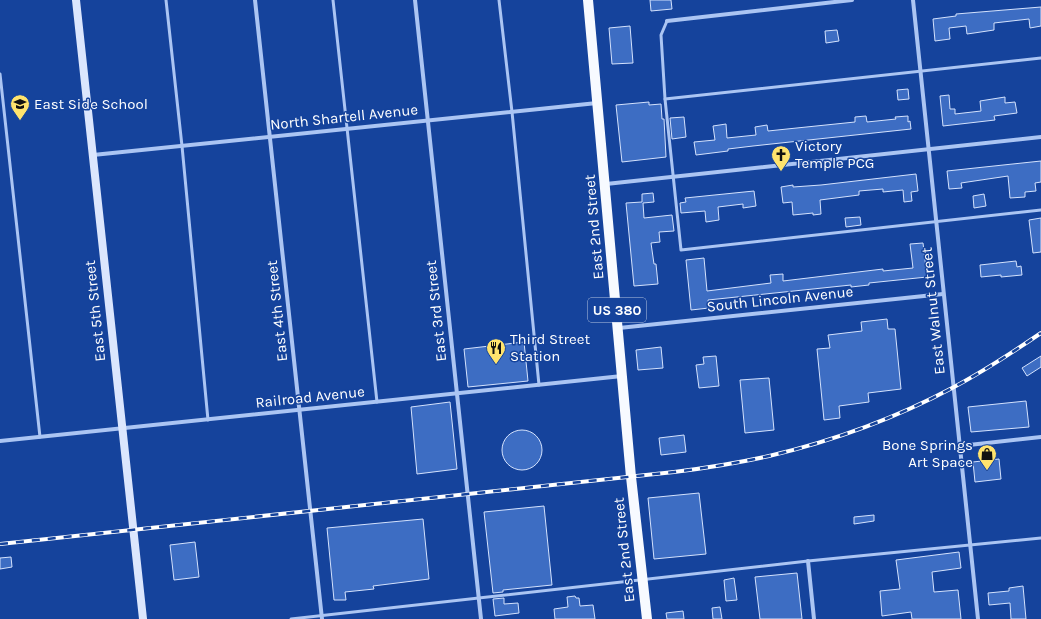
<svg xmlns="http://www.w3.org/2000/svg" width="1041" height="619" font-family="Karla,sans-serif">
  <rect width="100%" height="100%" fill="#15439c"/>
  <g fill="#3d6dc3" stroke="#d4e2fd">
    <path d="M650,0H671L672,9L651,11Z"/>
    <path d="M1041,7V26L1030,28L1029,19L994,23V30L974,33L967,34L966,26L949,28L950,39L935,41L933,19L956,16V14Z"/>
    <path d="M630,26L633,63L612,64L609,28Z"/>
    <path d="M837,30L839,41L826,43L825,31Z"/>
    <path d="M908,89L909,99L898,100L897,90Z"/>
    <path d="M949,95L950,109H955V114L981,111L980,101L1005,97V103L1015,102L1017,113L994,116L995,120L943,126L940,96Z"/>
    <path d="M649,102V105L661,104L662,119H664L666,157L622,162L616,105Z"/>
    <path d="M866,116L867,122L896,119L895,117L908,116V122L910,121L911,129L753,146L728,149V151L696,155L694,142L715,140L713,126L726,124L727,138L756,135L755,127L767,125L768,131L787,129L855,122V117Z"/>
    <path d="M684,117L686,137L672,139L670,118Z"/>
    <path d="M1041,161V182L1035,183L1036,191L1025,192V197L1010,198L1008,176L961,183L962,188L949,189L947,171Z"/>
    <path d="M916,174L918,191L911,192L912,201L904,202L903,190L883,192V189L859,191V195L820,200L821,214L813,215V213L793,215L792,202L783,203L781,187L793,185V187L821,185Z"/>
    <path d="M754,191L756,206L743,208V204L718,207L719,220L706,222L705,211L681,213L680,203L686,202L685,198Z"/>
    <path d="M653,193L654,202L643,203L644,218L672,215L674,231L659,232L660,242L651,243L654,264H656L658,284L634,286L626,203L642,202V194Z"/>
    <path d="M984,194L986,206L974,208L973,196Z"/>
    <path d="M860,217L861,225L846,227L845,218Z"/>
    <path d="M1041,218V252L1033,253L1029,220Z"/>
    <path d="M923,243L927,277L869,283V285L851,287V285L708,300L709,308L691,310L686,260L704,258L707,291L771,283L770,275L783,274V281L883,269V271L913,268L910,244Z"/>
    <path d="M1016,261L1017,267L1021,266L1022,275L1001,277V275L981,277L980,265Z"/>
    <path d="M887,319L888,329H895L901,389L868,393L869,402L839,406L840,418L824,420L817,349L830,348L828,335L862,331L861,322Z"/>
    <path d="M524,342L528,381L468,387L464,349Z"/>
    <path d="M661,347L663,368L638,370L636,350Z"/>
    <path d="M716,356L719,386L699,388L696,365L704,364L703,357Z"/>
    <path d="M1041,356V367L1027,376L1022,368Z"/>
    <path d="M769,378L774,430L745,433L740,380Z"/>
    <path d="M1026,401L1029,427L971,432L968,407Z"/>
    <path d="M450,402L457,469L417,474L411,407Z"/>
    <circle cx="522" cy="450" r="20"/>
    <path d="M684,435L686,452L661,455L659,438Z"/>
    <path d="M999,459L1001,479L975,482L973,462Z"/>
    <path d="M699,493L706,554L654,559L648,498Z"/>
    <path d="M544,506L552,585L503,590V592L493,593L484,512Z"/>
    <path d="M874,515V521L854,524V517Z"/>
    <path d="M423,519L429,579L373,586L374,589L345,592L346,600H334L327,528Z"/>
    <path d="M195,542L199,577L174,580L170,545Z"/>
    <path d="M959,552L961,568L932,572L934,592L958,590L961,619H912L911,612L882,616L880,591L900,589L896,560Z"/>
    <path d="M11,557L12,567L0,569V558Z"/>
    <path d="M797,573L802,619H760L755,577Z"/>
    <path d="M734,578L737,600L726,601L724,580Z"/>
    <path d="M1023,586L1026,619H1011L1010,603L989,605L988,593L1009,591V588Z"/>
    <path d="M575,596L576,598H579L580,606L593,605L595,619H555L554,609L568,607L567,597Z"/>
    <path d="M504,598V604L518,603L519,613L495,616L493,599Z"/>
    <path d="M720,607L722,619H713L712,608Z"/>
    <path d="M683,611L684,619H667L666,613Z"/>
  </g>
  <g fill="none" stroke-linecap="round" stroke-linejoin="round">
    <g stroke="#abc5f3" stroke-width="3">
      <path d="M166,0L182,146L208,420"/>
      <path d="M333,0L377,402"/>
      <path d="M499,0L512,112L539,385"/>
      <path d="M667,21L661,35L665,99L681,250L1041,210"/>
      <path d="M0,74L40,437"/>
      <path d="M665,99L1041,58"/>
      <path d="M291,619L808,561L1041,538"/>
    </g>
    <g stroke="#abc5f3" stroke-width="4">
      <path d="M255,0L322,619"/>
      <path d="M415,0L481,619"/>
      <path d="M913,0L978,619"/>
      <path d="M667,21L852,0"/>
      <path d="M93,155L597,103"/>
      <path d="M606,184L1041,137"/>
      <path d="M619,328L943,294"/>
      <path d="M0,441L622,376"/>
      <path d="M960,446L1041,437"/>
      <path d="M808,561L814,619"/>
    </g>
    <path stroke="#dbe6fd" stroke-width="8" d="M76,0L143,619"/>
    <path stroke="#f7faff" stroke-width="10" d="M588,0L631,477L647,619"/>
    <g stroke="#fff" stroke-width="4">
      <path id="rail" d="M0,544L674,472C706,468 738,463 769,456C833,441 896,418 954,387C984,371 1013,352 1041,333"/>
    </g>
    <use href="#rail" stroke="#15439c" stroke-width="2.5" stroke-dasharray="8" stroke-linecap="butt"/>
  </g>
  <defs>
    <g id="school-pin" transform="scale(1)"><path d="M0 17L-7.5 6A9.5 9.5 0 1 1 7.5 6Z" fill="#ffe36d" stroke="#15439c"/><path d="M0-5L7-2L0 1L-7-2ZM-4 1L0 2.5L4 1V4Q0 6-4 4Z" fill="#111"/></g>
    <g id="church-pin" transform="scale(1)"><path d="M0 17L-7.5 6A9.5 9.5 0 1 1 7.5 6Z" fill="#ffe36d" stroke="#15439c"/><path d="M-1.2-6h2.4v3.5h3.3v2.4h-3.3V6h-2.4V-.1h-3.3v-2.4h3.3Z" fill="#111"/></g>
    <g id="restaurant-pin" transform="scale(1)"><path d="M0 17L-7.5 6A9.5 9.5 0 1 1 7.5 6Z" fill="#ffe36d" stroke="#15439c"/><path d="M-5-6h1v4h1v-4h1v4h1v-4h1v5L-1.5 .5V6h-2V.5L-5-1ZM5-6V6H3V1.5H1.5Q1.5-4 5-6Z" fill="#111"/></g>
    <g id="shop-pin" transform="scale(1)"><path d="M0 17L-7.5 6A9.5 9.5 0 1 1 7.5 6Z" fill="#ffe36d" stroke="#15439c"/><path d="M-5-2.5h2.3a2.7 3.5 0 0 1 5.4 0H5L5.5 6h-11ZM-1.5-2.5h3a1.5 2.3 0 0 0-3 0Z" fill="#111"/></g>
  </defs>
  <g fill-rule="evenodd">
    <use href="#school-pin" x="20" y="104"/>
    <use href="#church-pin" x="781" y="155"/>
    <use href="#restaurant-pin" x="496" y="348"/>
    <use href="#shop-pin" x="987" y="454"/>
  </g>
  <g text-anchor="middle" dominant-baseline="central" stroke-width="3" stroke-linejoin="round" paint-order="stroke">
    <rect fill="#15439c" stroke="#b9c7e1" stroke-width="1" x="588" y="298" width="58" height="24" rx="3"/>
    <g font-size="14" font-weight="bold" fill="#fff">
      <text x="617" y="310">US 380</text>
    </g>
    <g font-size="15" fill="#fff" stroke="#15439c" text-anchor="start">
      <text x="34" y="104">East Side School</text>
      <text x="795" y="146">Victory<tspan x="795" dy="17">Temple PCG</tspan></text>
      <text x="510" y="339">Third Street<tspan x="510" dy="17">Station</tspan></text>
      <text x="973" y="445" text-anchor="end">Bone Springs<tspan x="973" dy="17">Art Space</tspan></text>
    </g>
    <g font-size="15" fill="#fff" stroke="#15439c">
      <text transform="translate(344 117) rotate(-6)">North Shartell Avenue</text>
      <text transform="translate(594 227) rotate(-95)">East 2nd Street</text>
      <text transform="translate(780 299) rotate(-6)">South Lincoln Avenue</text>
      <text transform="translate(95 311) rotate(-96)">East 5th Street</text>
      <text transform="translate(277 311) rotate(-96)">East 4th Street</text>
      <text transform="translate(436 311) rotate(-96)">East 3rd Street</text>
      <text transform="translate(933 311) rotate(-96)">East Walnut Street</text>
      <text transform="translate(310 397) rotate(-6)">Railroad Avenue</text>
      <text transform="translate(624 550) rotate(-96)">East 2nd Street</text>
    </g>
  </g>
</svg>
